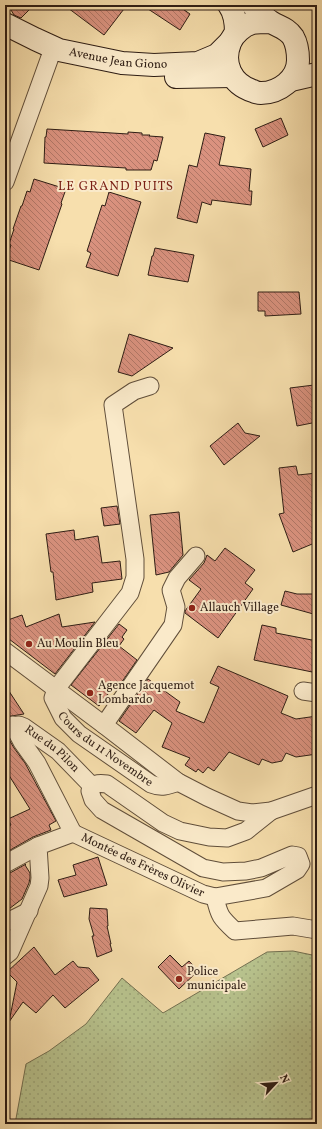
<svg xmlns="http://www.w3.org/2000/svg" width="322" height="1129" font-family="Vollkorn,serif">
  <defs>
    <pattern id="grass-dots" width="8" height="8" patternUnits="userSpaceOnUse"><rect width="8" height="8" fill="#b8c38e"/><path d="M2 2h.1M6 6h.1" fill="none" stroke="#9ea77a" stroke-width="1.8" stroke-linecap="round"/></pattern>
    <pattern id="building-back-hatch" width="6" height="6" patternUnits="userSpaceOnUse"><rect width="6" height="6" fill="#da927f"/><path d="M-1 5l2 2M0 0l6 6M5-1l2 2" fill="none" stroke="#b17767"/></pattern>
  </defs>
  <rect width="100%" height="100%" fill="#f7dfad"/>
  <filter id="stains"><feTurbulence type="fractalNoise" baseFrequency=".005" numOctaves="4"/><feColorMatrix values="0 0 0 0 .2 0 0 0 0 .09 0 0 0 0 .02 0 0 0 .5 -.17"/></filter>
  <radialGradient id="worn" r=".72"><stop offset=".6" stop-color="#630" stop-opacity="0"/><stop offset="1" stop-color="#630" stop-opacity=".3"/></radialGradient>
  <path fill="url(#grass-dots)" stroke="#737051" d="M293,951L317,956V1124H15L26,1064L49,1051L86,1024L122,978L163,1013L267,952Z"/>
  <g fill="url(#building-back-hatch)" stroke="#2e1d14">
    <path d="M8,5H34L21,18L14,15Z"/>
    <path d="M64,5H127L104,35Z"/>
    <path d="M142,5H177L190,14L180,30Z"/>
    <path d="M281,118L288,135L263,147L255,129Z"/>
    <path d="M47,129L128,134V132L142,133V135H150L149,136L163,137L157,161L154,160L151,170H126V168L44,163L45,137H46Z"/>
    <path d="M205,133L225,137L219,165L251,169L249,191H252L251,205L212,200L211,205L202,202L197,223L177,218L189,165L197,167Z"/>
    <path d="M34,179L66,189L61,203L62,204L39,270L6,259L11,245L9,244L14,229H13L21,206H22L27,191L30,192Z"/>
    <path d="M109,192L141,202L118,276L86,267L91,253L87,251L102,205L105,206Z"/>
    <path d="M155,248L194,255L188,282L148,275L152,256H153Z"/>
    <path d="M258,292H299L301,314L265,316V311H258Z"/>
    <path d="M129,334L173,348L132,376L118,372Z"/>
    <path d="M314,385L317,403V422L297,426L290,388Z"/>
    <path d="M238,423L245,433L260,436L224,465L210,446Z"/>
    <path d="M296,466L298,475L317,473V542L293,552L279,514L284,513L279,468Z"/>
    <path d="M117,506L120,524L104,526L101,508Z"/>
    <path d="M179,512L183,555L169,572L156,575L150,515Z"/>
    <path d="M74,530L75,540L98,536L102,563L120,561L122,579L92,583L93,592L56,600L53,572H51L46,534Z"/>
    <path d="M225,548L255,570L245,583L253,589L218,638L185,613V611L201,589L189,580L204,563L207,555L215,561Z"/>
    <path d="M285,591L297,594H317V615L281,605Z"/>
    <path d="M59,614L62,627L95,622L55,674L9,639L5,631V621L22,615L26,627Z"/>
    <path d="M119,624L127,630L122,637L124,639L119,646L137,660L117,689L114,686L99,706L71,685Z"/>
    <path d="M262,625L276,628V633L317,641V673L254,660Z"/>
    <path d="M218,666L288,696L281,713L296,719L317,716V754L296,757L286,753L282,761L272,763L262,759L259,765L229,752L214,771L208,767L203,773L198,769L196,772L185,765L190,758L162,747L172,723L154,710L136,733L119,721L148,679L180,702L176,711L204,723L219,687L210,683Z"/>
    <path d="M5,685L24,714L5,717Z"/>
    <path d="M5,735L7,736L14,748L25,763L56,821L49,825L51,830L33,837L5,853V824L7,827L11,825L8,819L30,809L5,769Z"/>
    <path d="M98,857L107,885L64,897L58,880L76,875L73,865Z"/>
    <path d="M26,864L25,865L30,873V878L29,883L22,899L5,912V874L10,873Z"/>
    <path d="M90,908L107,909L108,926H107L111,944H110L112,951L97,957L92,936H94L89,919Z"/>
    <path d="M34,947L55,975L73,961L78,967L89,968L99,980L65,1008L53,995L36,1013L23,1002L9,1022L17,982L7,972Z"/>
    <path d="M170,955L182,967L189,961L198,971L179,989L158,967Z"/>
  </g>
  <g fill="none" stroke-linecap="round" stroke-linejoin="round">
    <g stroke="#604e3a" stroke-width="19">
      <g id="street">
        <path d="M5,182L50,57"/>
        <path id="s1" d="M150,386L134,391L113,405L135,559V577L130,593L56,689L53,698L63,718L79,734L151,784C161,788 168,786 178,782"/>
        <path d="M5,651L104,725L178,782L207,797L238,811L252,813L271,811L317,795"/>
        <path d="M303,691L317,693"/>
        <path d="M13,725L22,742L37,763L73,833"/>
        <path d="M104,725L173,625L176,607L171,590L177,578L196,556"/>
        <path id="s2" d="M9,726L19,725L24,727L58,751L92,786"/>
        <path id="s3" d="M73,833L203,894L215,897L266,888L297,870L301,864L298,856L292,855L261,868L246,871L223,872L203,868L102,810L93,800L90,791C93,783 98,783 107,784L163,823L180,831L209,837L227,838L246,831L271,811"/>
        <path d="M5,864L38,846"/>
        <path d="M215,897C219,916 221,918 235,931L293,926L317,930"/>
        <path d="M5,923L29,911"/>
        <path d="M5,956L10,952L39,886L40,878L38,846L73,833"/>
      </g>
    </g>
    <g stroke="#2e1d14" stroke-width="24">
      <g id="secondary">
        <path d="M229,5C235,13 236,24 236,33"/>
        <path d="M253,5C259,10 264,18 271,22C279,27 287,28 293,37C297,44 298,52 298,60C298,79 279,93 261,93C259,93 255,92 253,91C231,84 222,63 230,43C233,34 244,25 252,23C258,22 265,22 270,22"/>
        <path id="s4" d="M5,24L35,39L59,50L122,63L154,65L198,63L217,55L230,42"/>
        <path d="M176,77L232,76"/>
        <path d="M291,80L317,74"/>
      </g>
    </g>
    <use href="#street" stroke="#faeaca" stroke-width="17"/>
    <use href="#secondary" stroke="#faeaca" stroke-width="22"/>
  </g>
  <g fill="#8f2418" stroke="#faeaca" stroke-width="1.5">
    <circle cx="192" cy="608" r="4"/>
    <circle cx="29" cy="644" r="4"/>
    <circle cx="90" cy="693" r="4"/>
    <circle cx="179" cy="979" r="4"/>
  </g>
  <g text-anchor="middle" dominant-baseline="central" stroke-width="4" stroke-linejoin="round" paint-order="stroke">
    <g font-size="12" fill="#2e1d14" stroke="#faeaca">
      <text stroke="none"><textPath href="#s4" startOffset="120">Avenue Jean Giono</textPath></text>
      <text stroke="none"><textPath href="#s1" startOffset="438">Cours du 11 Novembre</textPath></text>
      <text stroke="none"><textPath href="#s2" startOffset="51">Rue du Pilon</textPath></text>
      <text stroke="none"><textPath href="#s3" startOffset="77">Montée des Frères Olivier</textPath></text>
    </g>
    <g font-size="12" fill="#2e1d14" stroke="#faeaca" text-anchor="start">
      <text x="200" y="608">Allauch Village</text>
      <text x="37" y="644">Au Moulin Bleu</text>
      <text x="98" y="686">Agence Jacquemot<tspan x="98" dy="14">Lombardo</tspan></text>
      <text x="187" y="972">Police<tspan x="187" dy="14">municipale</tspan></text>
    </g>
    <g font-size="13" letter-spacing="1" fill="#7a1f14" stroke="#faeaca">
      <text x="116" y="187">LE GRAND PUITS</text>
    </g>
  </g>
  <rect width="322" height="1129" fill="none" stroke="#f7dfad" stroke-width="20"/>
  <rect x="6" y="6" width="310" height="1117" fill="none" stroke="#2e1d14" stroke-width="2"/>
  <rect x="10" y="10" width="302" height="1109" fill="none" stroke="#2e1d14"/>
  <g transform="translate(276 1083) rotate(64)" stroke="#faeaca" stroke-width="3" paint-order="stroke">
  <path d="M0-3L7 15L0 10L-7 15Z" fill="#2e1d14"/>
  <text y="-6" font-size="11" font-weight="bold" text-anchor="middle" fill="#2e1d14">N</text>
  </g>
  <rect width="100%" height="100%" filter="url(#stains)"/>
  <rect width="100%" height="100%" fill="url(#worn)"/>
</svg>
